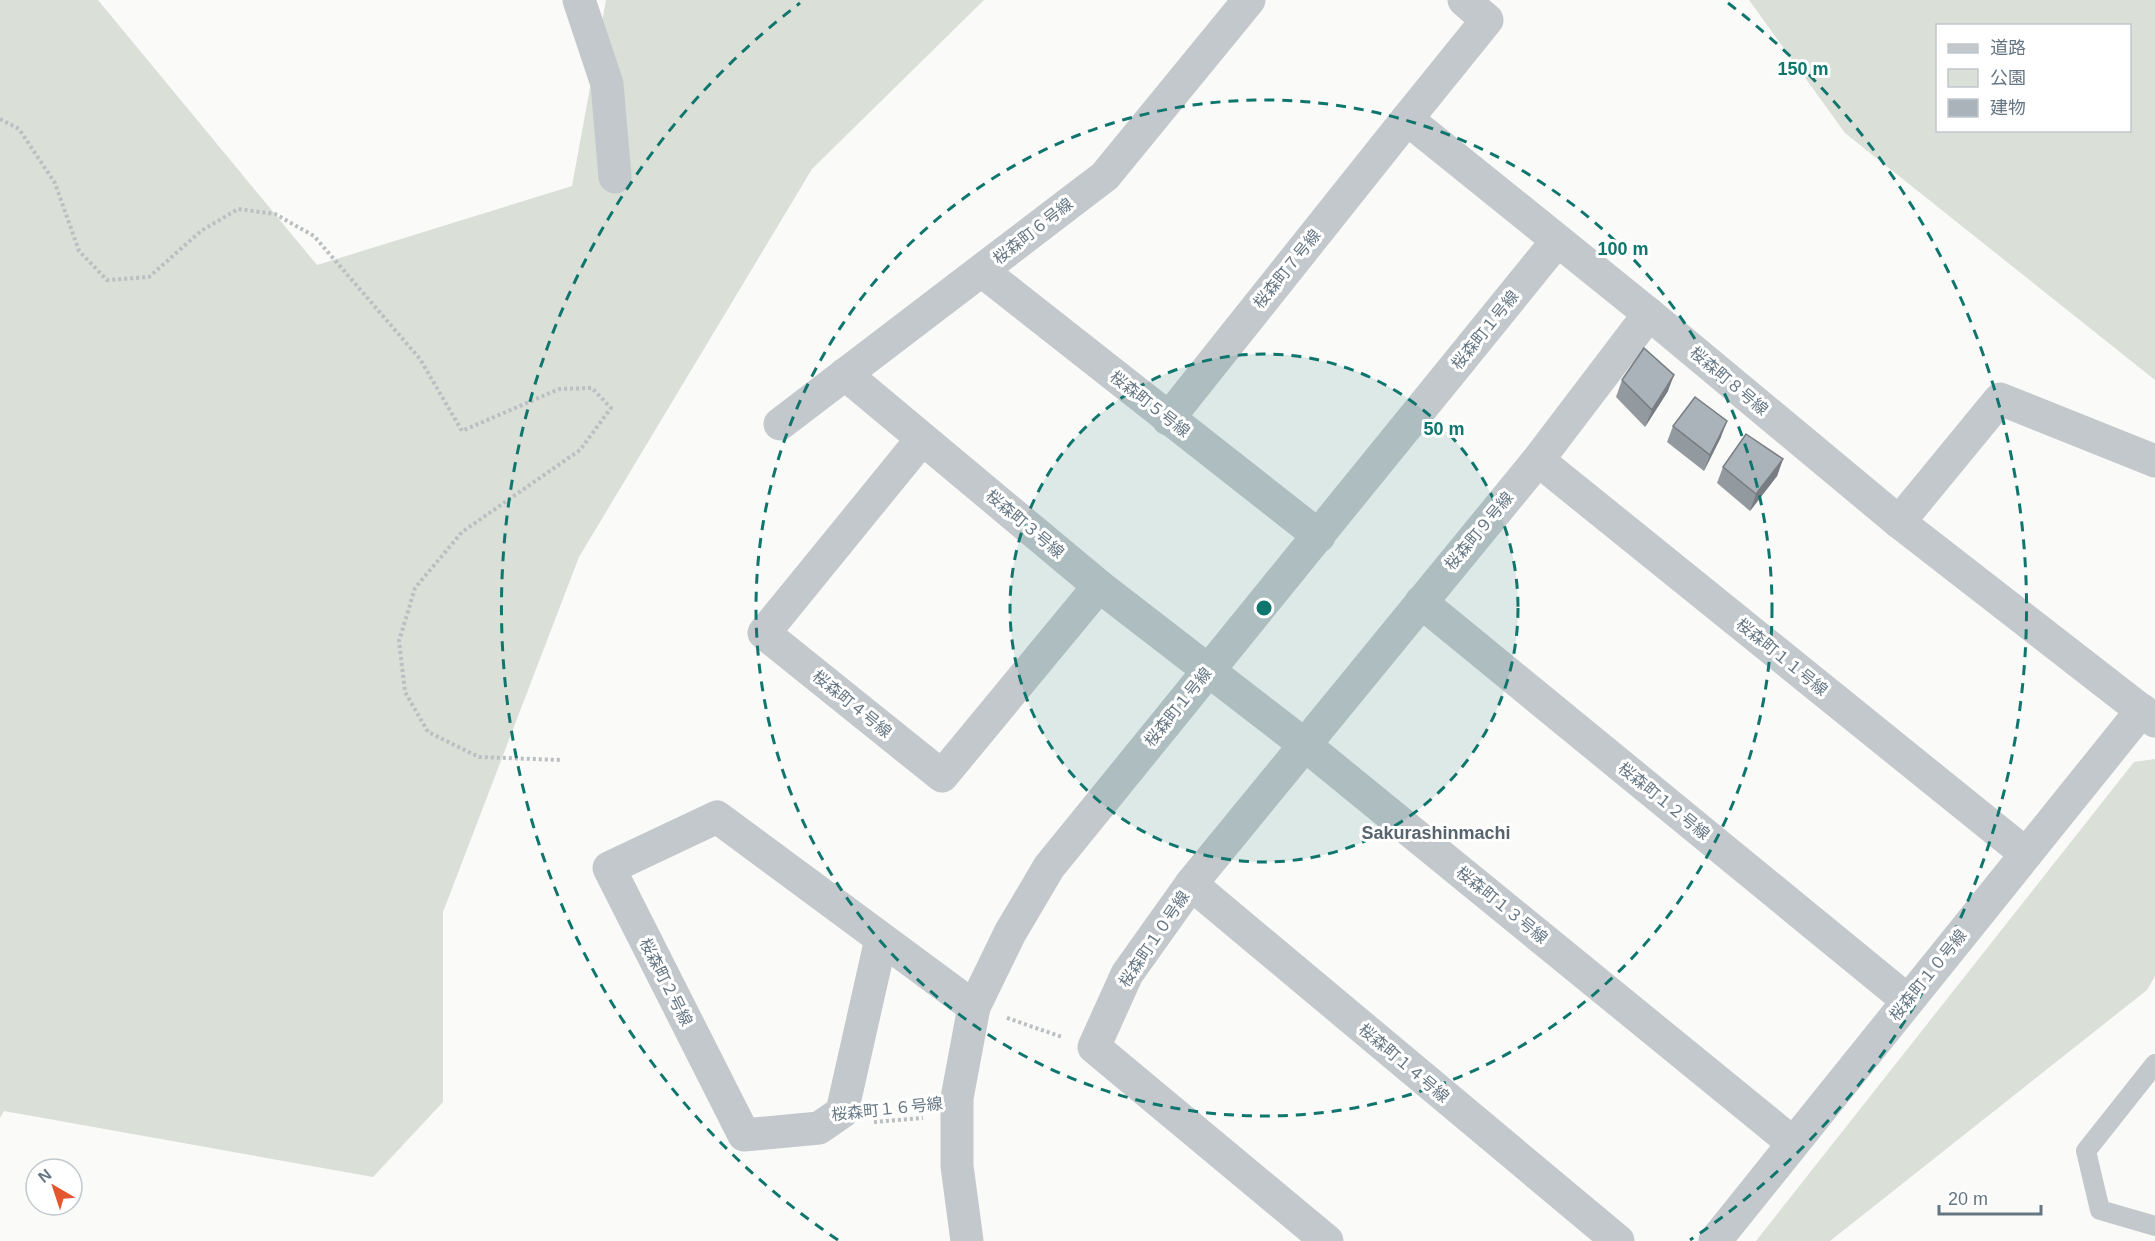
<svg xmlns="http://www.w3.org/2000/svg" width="2155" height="1241" font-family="Helvetica,'Noto Sans JP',sans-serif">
  <rect width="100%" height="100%" fill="#fafaf8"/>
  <g fill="#dadfd7" fill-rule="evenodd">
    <path d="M0,0H98L317,265L572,186L606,0H984L812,169L579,557L443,912V1102L373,1177L4,1111L0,1118Z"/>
    <path d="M1749,0H2155V380L1845,133ZM1938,26H2130V130H1938Z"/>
    <path d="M2155,759V976L2147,990L1830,1241H1756L2134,762Z"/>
  </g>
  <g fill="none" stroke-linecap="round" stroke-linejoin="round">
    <g stroke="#bbbfc2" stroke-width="4" stroke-dasharray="3 3" stroke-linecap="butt">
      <path d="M0,119L19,129L55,183L79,251L107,280L149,277L201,231L238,209L275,214L314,236L420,359L462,431L559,389L592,388L611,408L580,450L462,532L415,588L399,641L405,692L428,732L479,757L561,760"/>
      <path d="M1007,1018L1062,1037"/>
      <path d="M874,1122L923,1118"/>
    </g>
    <path stroke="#c3c8cc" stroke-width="20" d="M2155,1064L2086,1151L2100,1210L2155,1226"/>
    <g stroke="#c3c8cc" stroke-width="33">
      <path d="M579,0L607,84L615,177"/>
      <path d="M1464,0L1487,20L1407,119L1649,314L1899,522L2155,721"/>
      <path d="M982,271L1319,536"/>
      <path d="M845,374L1099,586L1305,745L1793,1143"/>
      <path d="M1168,419L1407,119"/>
      <path d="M780,424L1105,176L1249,0"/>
      <path d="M922,439L764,633L942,776L1099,586"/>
      <path d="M1538,460L2026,854"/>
      <path d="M1899,522L2000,399L2155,461"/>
      <path d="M1421,602L1907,1000"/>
      <path d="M1191,884L1618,1241"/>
      <path d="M881,939L842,1112L819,1128L744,1135L609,868L717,817L974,1007"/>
      <path d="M1327,1241L1094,1047L1127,974L1191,884L1538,460L1649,314"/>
      <path d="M1715,1241L2142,710"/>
    </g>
    <path stroke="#c3c8cc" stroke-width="33" d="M967,1241L957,1166V1098L974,1007L1010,933L1049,867L1557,241"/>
  </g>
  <g fill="#929a9f">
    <path d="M1622,380L1668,391L1645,427L1616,397Z"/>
    <path d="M1673,426L1721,437L1704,471L1667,442Z"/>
    <path d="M1783,459L1777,476L1750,511L1717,483L1723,467Z"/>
  </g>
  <g fill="#777d82">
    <path d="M1674,375L1668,391L1645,427L1652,410Z"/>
    <path d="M1727,421L1721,437L1704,471L1710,455Z"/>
    <path d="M1783,459L1777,476L1750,511L1756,494Z"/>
  </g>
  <g fill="#aab3b9" stroke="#777d82" stroke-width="1.5">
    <path d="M1644,348L1674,375L1652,410L1622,380Z"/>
    <path d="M1695,397L1727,421L1710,455L1673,426Z"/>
    <path d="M1746,434L1783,459L1756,494L1723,467Z"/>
  </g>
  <circle cx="1264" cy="608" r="254" fill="#0f766e" fill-opacity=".12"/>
  <g fill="none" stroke="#0f766e" stroke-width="3" stroke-dasharray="10 8">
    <circle cx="1264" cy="608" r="254"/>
    <circle cx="1264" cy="608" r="508"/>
    <path d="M838 1240A762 762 0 0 1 800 3M1728 3A762 762 0 0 1 1690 1240"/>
  </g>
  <g text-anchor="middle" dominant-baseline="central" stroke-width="6" stroke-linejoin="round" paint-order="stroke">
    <g font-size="16" fill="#657683" stroke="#fff">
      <text transform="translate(1033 231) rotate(-38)">桜森町６号線</text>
      <text transform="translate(1287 269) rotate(-51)">桜森町７号線</text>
      <text transform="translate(1485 330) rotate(-51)">桜森町１号線</text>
      <text transform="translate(1729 381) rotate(40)">桜森町８号線</text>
      <text transform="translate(1150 404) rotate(38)">桜森町５号線</text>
      <text transform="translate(1025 524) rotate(40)">桜森町３号線</text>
      <text transform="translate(1479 531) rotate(-50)">桜森町９号線</text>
      <text transform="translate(1782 657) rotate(39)">桜森町１１号線</text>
      <text transform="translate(852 704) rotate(39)">桜森町４号線</text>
      <text transform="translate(1178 707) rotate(-51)">桜森町１号線</text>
      <text transform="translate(1664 801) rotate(39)">桜森町１２号線</text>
      <text transform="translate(1502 905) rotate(39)">桜森町１３号線</text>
      <text transform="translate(1154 939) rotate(-56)">桜森町１０号線</text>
      <text transform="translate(1928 975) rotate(-51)">桜森町１０号線</text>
      <text transform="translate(666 982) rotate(63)">桜森町２号線</text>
      <text transform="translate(1404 1063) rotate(40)">桜森町１４号線</text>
      <text transform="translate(887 1109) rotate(-6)">桜森町１６号線</text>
    </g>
    <g font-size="18" font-weight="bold" fill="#57646e" stroke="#fff">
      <text x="1436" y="833">Sakurashinmachi</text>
    </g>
  </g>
  <circle cx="1264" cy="608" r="9" fill="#0f766e" stroke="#fff" stroke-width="3"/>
  <g font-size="18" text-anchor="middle" font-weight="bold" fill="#0f766e" stroke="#fff" stroke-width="6" stroke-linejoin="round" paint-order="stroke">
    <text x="1803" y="75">150 m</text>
    <text x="1623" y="255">100 m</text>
    <text x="1444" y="435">50 m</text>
  </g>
  <rect x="1936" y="24" width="195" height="108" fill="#ffffff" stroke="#c1c8cd" stroke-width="1.5"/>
  <rect x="1948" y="44" width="30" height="9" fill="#c3c8cc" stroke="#c1c8cd" stroke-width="1.5"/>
  <text x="1990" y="54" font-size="18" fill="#657683">道路</text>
  <rect x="1948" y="69" width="30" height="18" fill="#dadfd7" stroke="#c1c8cd" stroke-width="1.5"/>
  <text x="1990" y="84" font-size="18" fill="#657683">公園</text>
  <rect x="1948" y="99" width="30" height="18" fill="#aab3b9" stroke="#c1c8cd" stroke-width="1.5"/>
  <text x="1990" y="114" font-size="18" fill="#657683">建物</text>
  <g transform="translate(54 1187) rotate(321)"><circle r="28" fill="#ffffff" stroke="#c1c8cd" stroke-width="1.5"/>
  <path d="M0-4.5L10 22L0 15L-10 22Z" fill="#e4572e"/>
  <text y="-9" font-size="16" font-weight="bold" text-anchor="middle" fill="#657683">N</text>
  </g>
  <path d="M1939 1205v9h102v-9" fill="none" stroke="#657683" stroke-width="3"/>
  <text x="1948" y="1205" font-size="18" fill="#657683" stroke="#ffffff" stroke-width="4.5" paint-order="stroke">20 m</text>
</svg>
